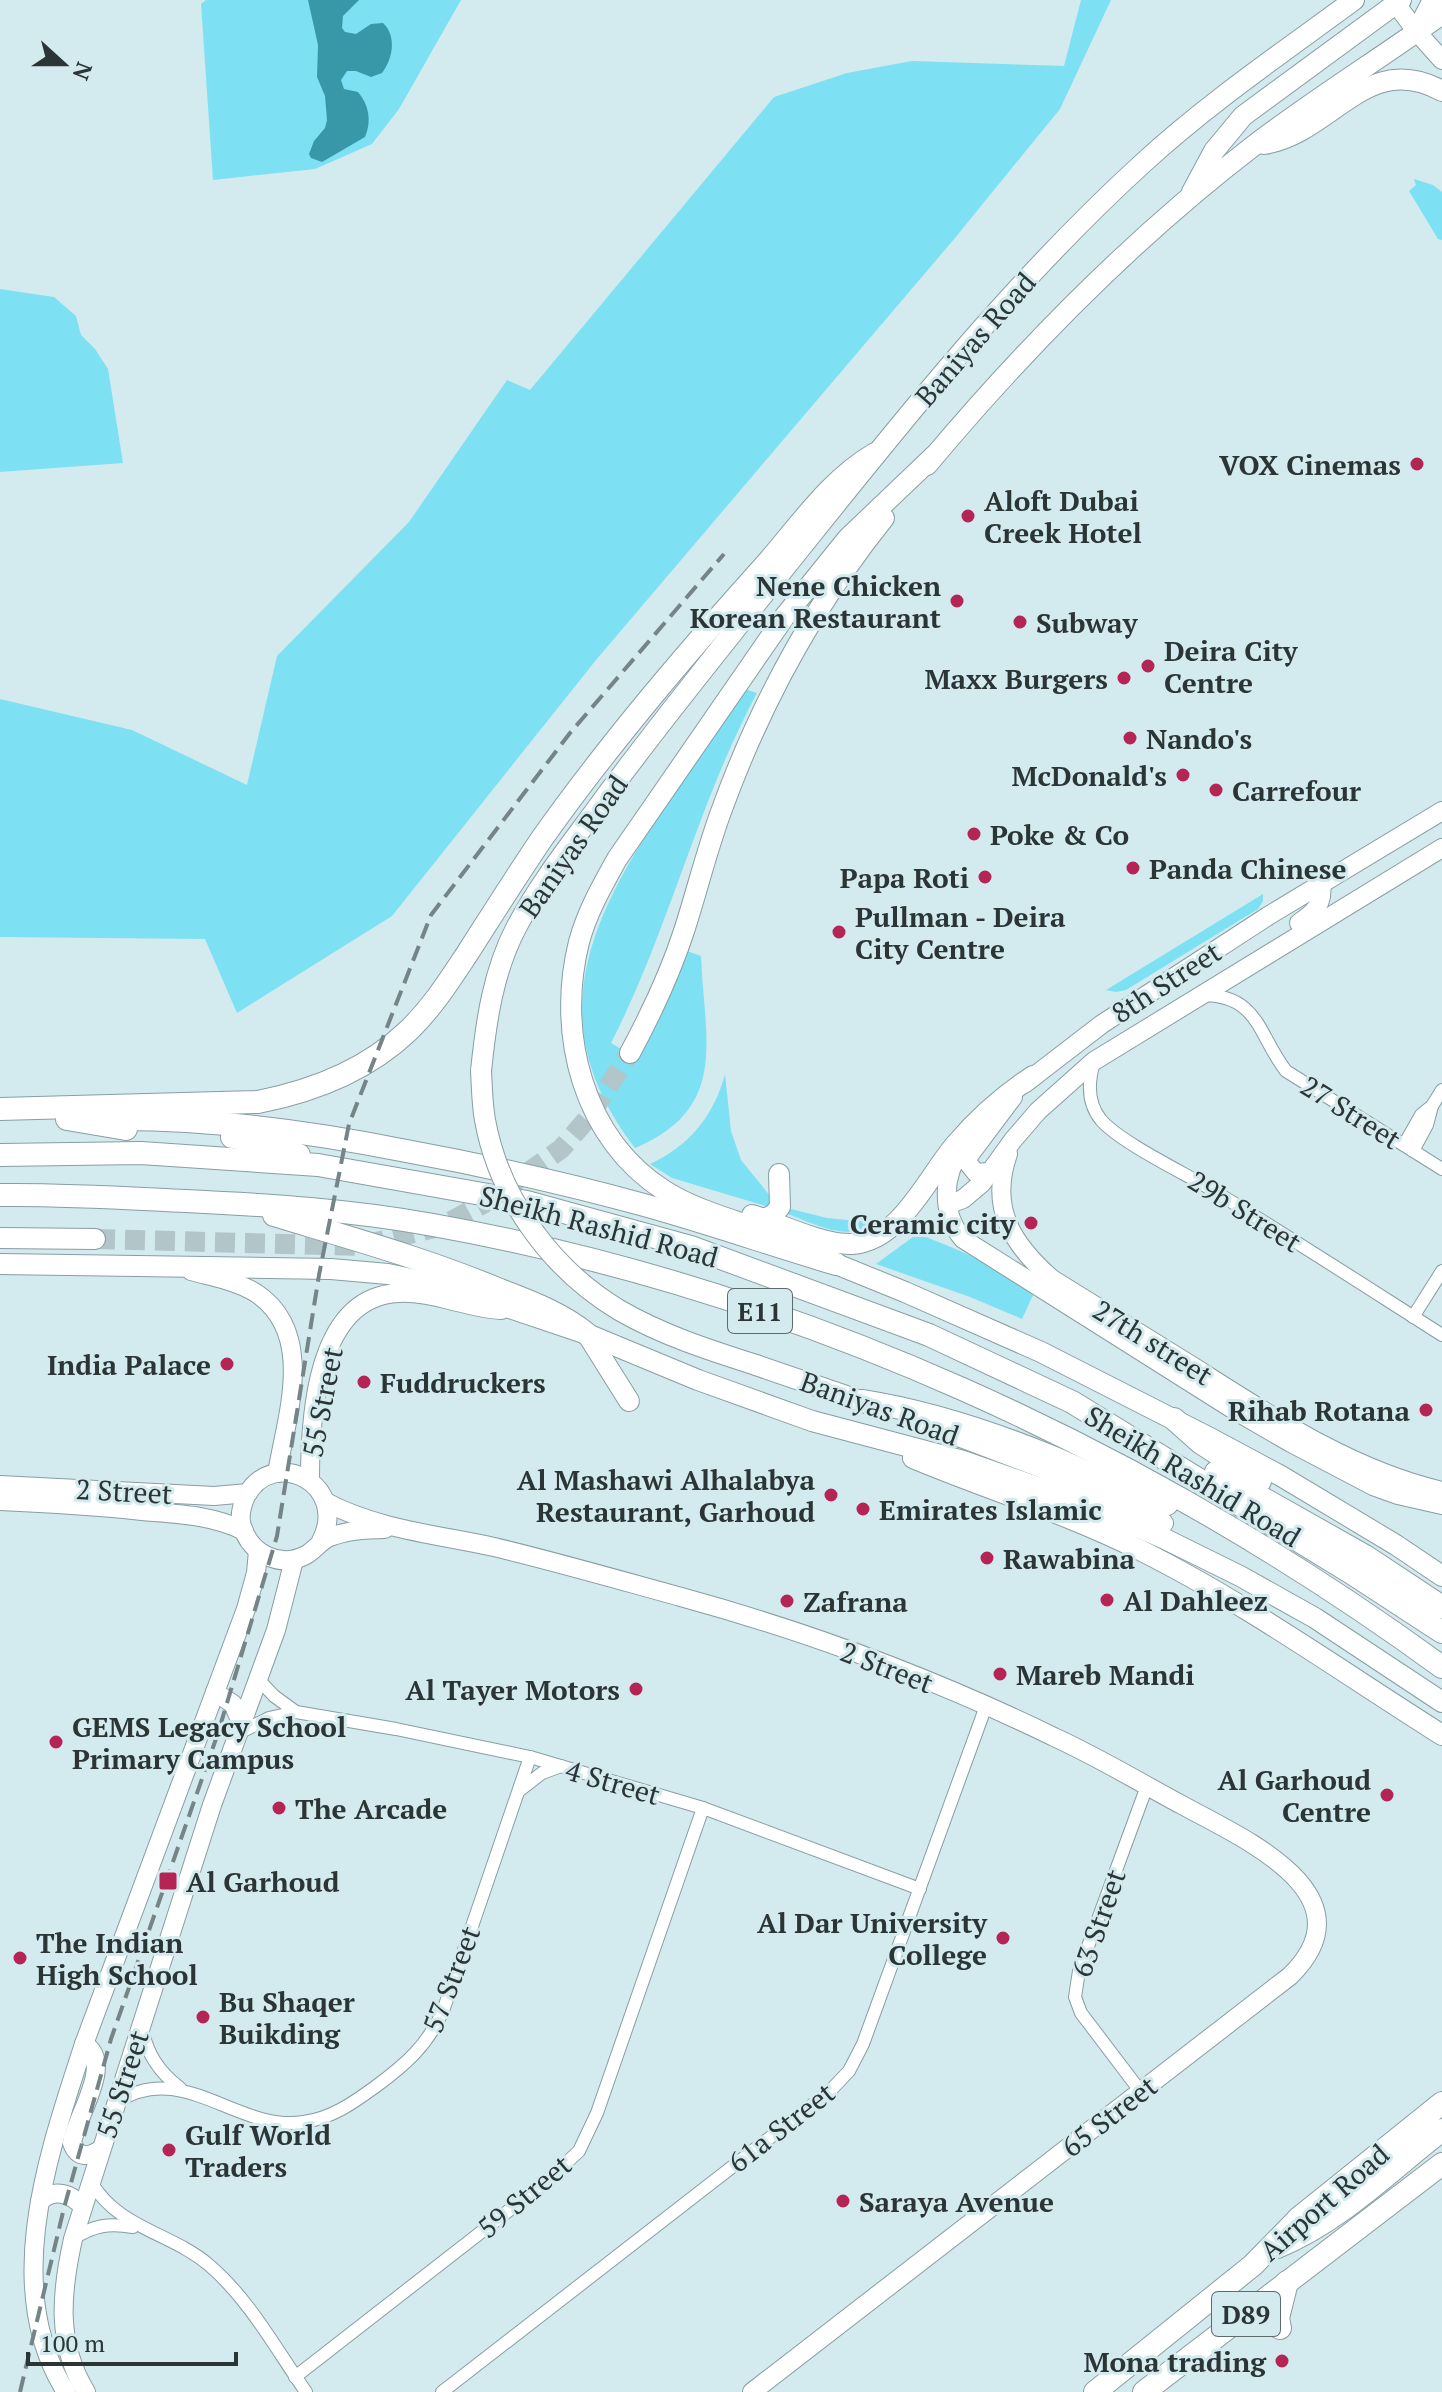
<svg xmlns="http://www.w3.org/2000/svg" width="1442" height="2392" font-family="'PT Serif',serif">
  <rect width="100%" height="100%" fill="#d3eaee"/>
  <g fill="#7ee1f3">
    <path d="M206,0H461L399,109L372,144L315,169L213,180L201,4Z"/>
    <path d="M1081,0H1111L1060,109L955,238L596,660L392,916L237,1013L205,939L0,937V699L132,730L247,785L277,656L409,522L507,380L530,390L774,97L847,73L912,61L1064,66Z"/>
    <path d="M1414,179L1433,185L1442,192V240L1438,239L1409,191L1416,185Z"/>
    <path d="M0,289L54,297L76,316L81,335L95,349L108,369L123,463L0,472Z"/>
    <path d="M745,689L757,693C697,805 669,930 611,1043L636,1058L687,951L701,956C704,1039 730,1108 635,1148C543,1028 584,929 659,815C687,772 716,731 745,689Z"/>
    <path d="M1263,894V901L1258,909L1126,990L1116,992L1106,990Z"/>
    <path d="M725,1074L731,1131L741,1160L771,1197L769,1207L672,1178L650,1164C689,1146 714,1116 725,1074Z"/>
    <path d="M791,1209L827,1218L877,1223C850,1244 813,1223 785,1213Z"/>
    <path d="M917,1234C960,1249 998,1267 1034,1293L1022,1319L970,1297L876,1264Z"/>
  </g>
  <path fill="#3898a8" d="M308,0H359L343,16L342,28L345,32L356,34L371,24L383,23C397,36 393,59 382,73L371,77L356,71H347L341,80L344,89L358,92C369,105 372,121 365,137L322,162L311,158L309,154L314,141L325,128L327,120L325,96L317,77L318,45Z"/>
  <g fill="none" stroke-linecap="round" stroke-linejoin="round">
    <path stroke="#b2c6c9" stroke-width="20" stroke-dasharray="20 10" stroke-linecap="butt" d="M95,1239L361,1246L442,1226L483,1204L561,1149L588,1118L630,1053"/>
    <g stroke="#889ea2" stroke-width="14">
      <g id="street">
        <path d="M1202,995C1259,995 1258,1035 1286,1071L1442,1169"/>
        <path d="M1094,1062C1088,1082 1087,1103 1101,1120C1120,1142 1182,1172 1209,1188C1288,1236 1365,1286 1442,1335"/>
        <path d="M1404,1145L1421,1115L1432,1106L1442,1090"/>
        <path d="M1413,1151L1427,1125L1432,1106"/>
        <path d="M1413,1317L1442,1271"/>
        <path d="M259,1680L274,1696L296,1712"/>
        <path d="M239,1733L269,1718L296,1712L396,1729L530,1757L703,1808L920,1889"/>
        <path d="M520,1790L542,1773L561,1766"/>
        <path d="M142,2028C147,2054 159,2072 180,2088"/>
        <path d="M1141,2092L1081,2013L1075,1997L1079,1971L1147,1786"/>
        <path d="M117,2102C183,2059 238,2133 304,2122C332,2118 353,2103 375,2087C405,2065 427,2046 443,2011L530,1757"/>
        <path d="M91,2182C119,2229 170,2232 209,2265C249,2299 276,2349 306,2392"/>
        <path d="M73,2239C93,2225 110,2223 133,2227"/>
        <path d="M295,2377L548,2180L579,2151L597,2113L703,1808"/>
        <path d="M442,2392L830,2091L849,2071L863,2044L986,1706"/>
      </g>
    </g>
    <g stroke="#889ea2" stroke-width="20">
      <g id="secondary">
        <path d="M1393,0L1417,32L1442,60"/>
        <path d="M1299,923C1315,912 1324,904 1321,883"/>
        <path d="M1024,1084L1102,1024L1268,916L1442,811"/>
        <path d="M962,1149C942,1176 941,1213 963,1239L1234,1410L1291,1443L1373,1486L1398,1495L1442,1505"/>
        <path d="M1008,1154C989,1208 1012,1244 1052,1279C1100,1309 1149,1339 1197,1369C1274,1418 1352,1470 1442,1491"/>
        <path d="M989,1172L976,1173L968,1163V1157L1013,1097"/>
        <path d="M950,1204L963,1199L982,1183L1013,1140L1038,1111L1094,1061L1442,848"/>
        <path d="M191,1271C212,1277 237,1281 256,1293C316,1333 287,1415 277,1473"/>
        <path d="M310,1480C310,1419 315,1297 398,1293C432,1291 466,1308 501,1310"/>
        <path d="M0,1485L214,1496L248,1493"/>
        <path d="M0,1501C47,1503 95,1506 142,1511C177,1514 213,1515 244,1531"/>
        <path d="M326,1502C376,1529 439,1535 494,1547C557,1562 619,1580 681,1597C809,1632 935,1679 1054,1737C1098,1757 1139,1782 1182,1805C1240,1837 1374,1894 1290,1976L752,2392"/>
        <path d="M321,1541C350,1485 274,1445 246,1496C242,1505 239,1517 242,1526C250,1553 279,1569 306,1555C315,1550 320,1541 330,1537C348,1530 366,1529 385,1529"/>
        <path d="M215,1692L233,1704L242,1724"/>
        <path d="M84,2044C115,2063 76,2116 72,2143C78,2159 90,2157 101,2149"/>
        <path d="M40,2201C54,2188 71,2193 83,2207"/>
        <path d="M66,2392C0,2288 49,2152 84,2044L246,1609L256,1573L258,1551"/>
        <path d="M86,2392C56,2343 61,2293 73,2239L212,1805L276,1630L294,1560"/>
      </g>
    </g>
    <g stroke="#889ea2" stroke-width="22">
      <g id="primary">
        <path d="M1418,29L1433,0"/>
        <path d="M1264,144C1332,133 1367,49 1442,91"/>
        <path d="M1192,192L1214,151L1243,116L1401,0"/>
        <path d="M927,465C1025,348 1131,240 1252,147C1314,99 1380,59 1442,14"/>
        <path d="M630,1053C651,1014 670,974 684,931C697,891 707,849 722,809C760,705 814,605 884,518"/>
        <path d="M481,1071C486,1022 493,972 516,928C538,886 567,849 595,811C642,746 692,684 742,621C869,464 992,301 1142,164C1207,104 1282,53 1354,0"/>
        <path d="M752,1215C780,1224 822,1245 852,1244C900,1241 927,1178 955,1145C978,1118 1004,1095 1033,1076"/>
        <path d="M764,1219L773,1215L780,1207L779,1174"/>
        <path d="M767,1232C734,1220 695,1210 665,1191C583,1139 556,1034 579,942C587,912 602,886 617,859L785,616L848,538L935,455"/>
        <path d="M0,1238L95,1239"/>
        <path d="M823,1254L836,1264L905,1292L1041,1352L1210,1438L1281,1476L1396,1545L1442,1576"/>
        <path d="M0,1264L331,1269L388,1274L444,1286L587,1334L698,1380L812,1421L963,1461L1085,1504L1163,1538L1240,1576L1315,1618L1442,1702"/>
        <path d="M587,1334L629,1401"/>
        <path d="M756,1365L878,1407"/>
        <path d="M916,1420L1040,1467L1163,1523"/>
        <path d="M913,1458C989,1490 1067,1513 1140,1550C1246,1603 1342,1672 1442,1735"/>
      </g>
    </g>
    <g stroke="#889ea2" stroke-width="24">
      <g id="highway">
        <path d="M0,1109L258,1102C314,1091 366,1071 408,1031C432,1008 449,981 467,954C492,915 517,875 543,837C612,740 689,650 769,561C801,524 832,479 875,454"/>
        <path d="M67,1119L126,1129"/>
        <path d="M111,1119C209,1118 305,1131 401,1150C483,1165 564,1183 644,1205C709,1223 772,1245 836,1264"/>
        <path d="M232,1137L257,1141L299,1155"/>
        <path d="M0,1155L141,1153L318,1165L527,1202L691,1247L929,1335L1072,1402L1350,1572L1442,1632"/>
        <path d="M0,1195C62,1194 124,1198 186,1201C269,1205 352,1210 433,1225C797,1290 1144,1450 1442,1667"/>
        <path d="M274,1215C350,1238 426,1259 500,1290C531,1302 561,1313 587,1334"/>
        <path d="M863,1401C926,1411 988,1431 1047,1455C1087,1471 1126,1494 1167,1504"/>
        <path d="M1174,1419L1201,1443L1260,1481"/>
        <path d="M1216,1472L1365,1556L1442,1607"/>
        <path d="M1277,2247C1339,2222 1390,2170 1442,2130"/>
        <path d="M1280,2328L1278,2318L1287,2282"/>
        <path d="M1095,2392L1253,2265L1300,2217L1442,2103"/>
        <path d="M1144,2392L1442,2164"/>
      </g>
    </g>
    <use href="#street" stroke="#fff" stroke-width="12"/>
    <use href="#secondary" stroke="#fff" stroke-width="18"/>
    <use href="#primary" stroke="#fff" stroke-width="20"/>
    <use href="#highway" stroke="#fff" stroke-width="22"/>
    <path stroke="#758486" stroke-width="4" stroke-dasharray="16 8" stroke-linecap="butt" d="M20,2392L64,2208L111,2039L218,1733L277,1536L319,1275L349,1124L431,915L570,733L724,554"/>
    <g stroke="#889ea2" stroke-width="22" stroke-linecap="butt">
      <path id="primary-bridge" d="M481,1071C482,1087 482,1104 485,1120C499,1198 551,1269 619,1310C662,1335 709,1350 756,1365"/>
    </g>
    <use href="#primary-bridge" stroke="#fff" stroke-width="20"/>
  </g>
  <g fill="#b42556" stroke="#d3eaee" stroke-width="3">
    <circle cx="1417" cy="464" r="8"/>
    <circle cx="968" cy="516" r="8"/>
    <circle cx="957" cy="601" r="8"/>
    <circle cx="1020" cy="622" r="8"/>
    <circle cx="1148" cy="666" r="8"/>
    <circle cx="1124" cy="678" r="8"/>
    <circle cx="1130" cy="738" r="8"/>
    <circle cx="1183" cy="775" r="8"/>
    <circle cx="1216" cy="790" r="8"/>
    <circle cx="974" cy="834" r="8"/>
    <circle cx="1133" cy="868" r="8"/>
    <circle cx="985" cy="877" r="8"/>
    <circle cx="839" cy="932" r="8"/>
    <circle cx="1031" cy="1223" r="8"/>
    <circle cx="227" cy="1364" r="8"/>
    <circle cx="364" cy="1382" r="8"/>
    <circle cx="1426" cy="1410" r="8"/>
    <circle cx="831" cy="1495" r="8"/>
    <circle cx="863" cy="1509" r="8"/>
    <circle cx="987" cy="1558" r="8"/>
    <circle cx="1107" cy="1600" r="8"/>
    <circle cx="787" cy="1601" r="8"/>
    <circle cx="1000" cy="1674" r="8"/>
    <circle cx="636" cy="1689" r="8"/>
    <circle cx="56" cy="1742" r="8"/>
    <circle cx="1387" cy="1795" r="8"/>
    <circle cx="279" cy="1808" r="8"/>
    <rect x="158" y="1871" width="20" height="20" rx="4"/>
    <circle cx="1003" cy="1938" r="8"/>
    <circle cx="20" cy="1958" r="8"/>
    <circle cx="203" cy="2017" r="8"/>
    <circle cx="169" cy="2150" r="8"/>
    <circle cx="843" cy="2201" r="8"/>
    <circle cx="1282" cy="2361" r="8"/>
  </g>
  <g text-anchor="middle" dominant-baseline="central" stroke-width="6" stroke-linejoin="round" paint-order="stroke">
    <g fill="#d3eaee" stroke="#5e6b6d" stroke-width="2">
      <rect x="728" y="1289" width="64" height="44" rx="6"/>
      <rect x="1212" y="2292" width="68" height="44" rx="6"/>
    </g>
    <g font-size="26" font-weight="bold" fill="#2c3536">
      <text x="760" y="1311">E11</text>
      <text x="1246" y="2314">D89</text>
    </g>
    <g font-size="28" fill="#2c3536" stroke="#d3eaee">
      <text transform="translate(975 339) rotate(-49)">Baniyas Road</text>
      <text transform="translate(573 846) rotate(-55)">Baniyas Road</text>
      <text transform="translate(1166 982) rotate(-33)">8th Street</text>
      <text transform="translate(1351 1112) rotate(32)">27 Street</text>
      <text transform="translate(1245 1211) rotate(32)">29b Street</text>
      <text transform="translate(599 1226) rotate(15)">Sheikh Rashid Road</text>
      <text transform="translate(1153 1342) rotate(32)">27th street</text>
      <text transform="translate(322 1402) rotate(-79)">55 Street</text>
      <text transform="translate(880 1408) rotate(20)">Baniyas Road</text>
      <text transform="translate(1193 1476) rotate(31)">Sheikh Rashid Road</text>
      <text transform="translate(124 1491) rotate(3)">2 Street</text>
      <text transform="translate(887 1667) rotate(21)">2 Street</text>
      <text transform="translate(613 1782) rotate(16)">4 Street</text>
      <text transform="translate(1098 1923) rotate(-71)">63 Street</text>
      <text transform="translate(451 1979) rotate(-69)">57 Street</text>
      <text transform="translate(122 2084) rotate(-72)">55 Street</text>
      <text transform="translate(1109 2116) rotate(-38)">65 Street</text>
      <text transform="translate(781 2127) rotate(-38)">61a Street</text>
      <text transform="translate(524 2196) rotate(-40)">59 Street</text>
      <text transform="translate(1324 2202) rotate(-41)">Airport Road</text>
    </g>
    <g font-size="28" font-weight="bold" fill="#2c3536" stroke="#d3eaee" text-anchor="start">
      <text x="1401" y="464" text-anchor="end">VOX Cinemas</text>
      <text x="984" y="500">Aloft Dubai<tspan x="984" dy="32">Creek Hotel</tspan></text>
      <text x="941" y="585" text-anchor="end">Nene Chicken<tspan x="941" dy="32">Korean Restaurant</tspan></text>
      <text x="1036" y="622">Subway</text>
      <text x="1164" y="650">Deira City<tspan x="1164" dy="32">Centre</tspan></text>
      <text x="1108" y="678" text-anchor="end">Maxx Burgers</text>
      <text x="1146" y="738">Nando's</text>
      <text x="1167" y="775" text-anchor="end">McDonald's</text>
      <text x="1232" y="790">Carrefour</text>
      <text x="990" y="834">Poke &amp; Co</text>
      <text x="1149" y="868">Panda Chinese</text>
      <text x="969" y="877" text-anchor="end">Papa Roti</text>
      <text x="855" y="916">Pullman - Deira<tspan x="855" dy="32">City Centre</tspan></text>
      <text x="1015" y="1223" text-anchor="end">Ceramic city</text>
      <text x="211" y="1364" text-anchor="end">India Palace</text>
      <text x="380" y="1382">Fuddruckers</text>
      <text x="1410" y="1410" text-anchor="end">Rihab Rotana</text>
      <text x="815" y="1479" text-anchor="end">Al Mashawi Alhalabya<tspan x="815" dy="32">Restaurant, Garhoud</tspan></text>
      <text x="879" y="1509">Emirates Islamic</text>
      <text x="1003" y="1558">Rawabina</text>
      <text x="1123" y="1600">Al Dahleez</text>
      <text x="803" y="1601">Zafrana</text>
      <text x="1016" y="1674">Mareb Mandi</text>
      <text x="620" y="1689" text-anchor="end">Al Tayer Motors</text>
      <text x="72" y="1726">GEMS Legacy School<tspan x="72" dy="32">Primary Campus</tspan></text>
      <text x="1371" y="1779" text-anchor="end">Al Garhoud<tspan x="1371" dy="32">Centre</tspan></text>
      <text x="295" y="1808">The Arcade</text>
      <text x="186" y="1881">Al Garhoud</text>
      <text x="987" y="1922" text-anchor="end">Al Dar University<tspan x="987" dy="32">College</tspan></text>
      <text x="36" y="1942">The Indian<tspan x="36" dy="32">High School</tspan></text>
      <text x="219" y="2001">Bu Shaqer<tspan x="219" dy="32">Buikding</tspan></text>
      <text x="185" y="2134">Gulf World<tspan x="185" dy="32">Traders</tspan></text>
      <text x="859" y="2201">Saraya Avenue</text>
      <text x="1266" y="2361" text-anchor="end">Mona trading</text>
    </g>
  </g>
  <g transform="translate(64 64) rotate(111)" stroke="#d3eaee" stroke-width="6" paint-order="stroke">
  <path d="M0-6L14 30L0 20L-14 30Z" fill="#2c3536"/>
  <text y="-12" font-size="22" font-weight="bold" text-anchor="middle" fill="#2c3536">N</text>
  </g>
  <path d="M28 2352v12h208v-12" fill="none" stroke="#2c3536" stroke-width="4"/>
  <text x="40" y="2352" font-size="24" fill="#2c3536" stroke="#d3eaee" stroke-width="6" paint-order="stroke">100 m</text>
</svg>
